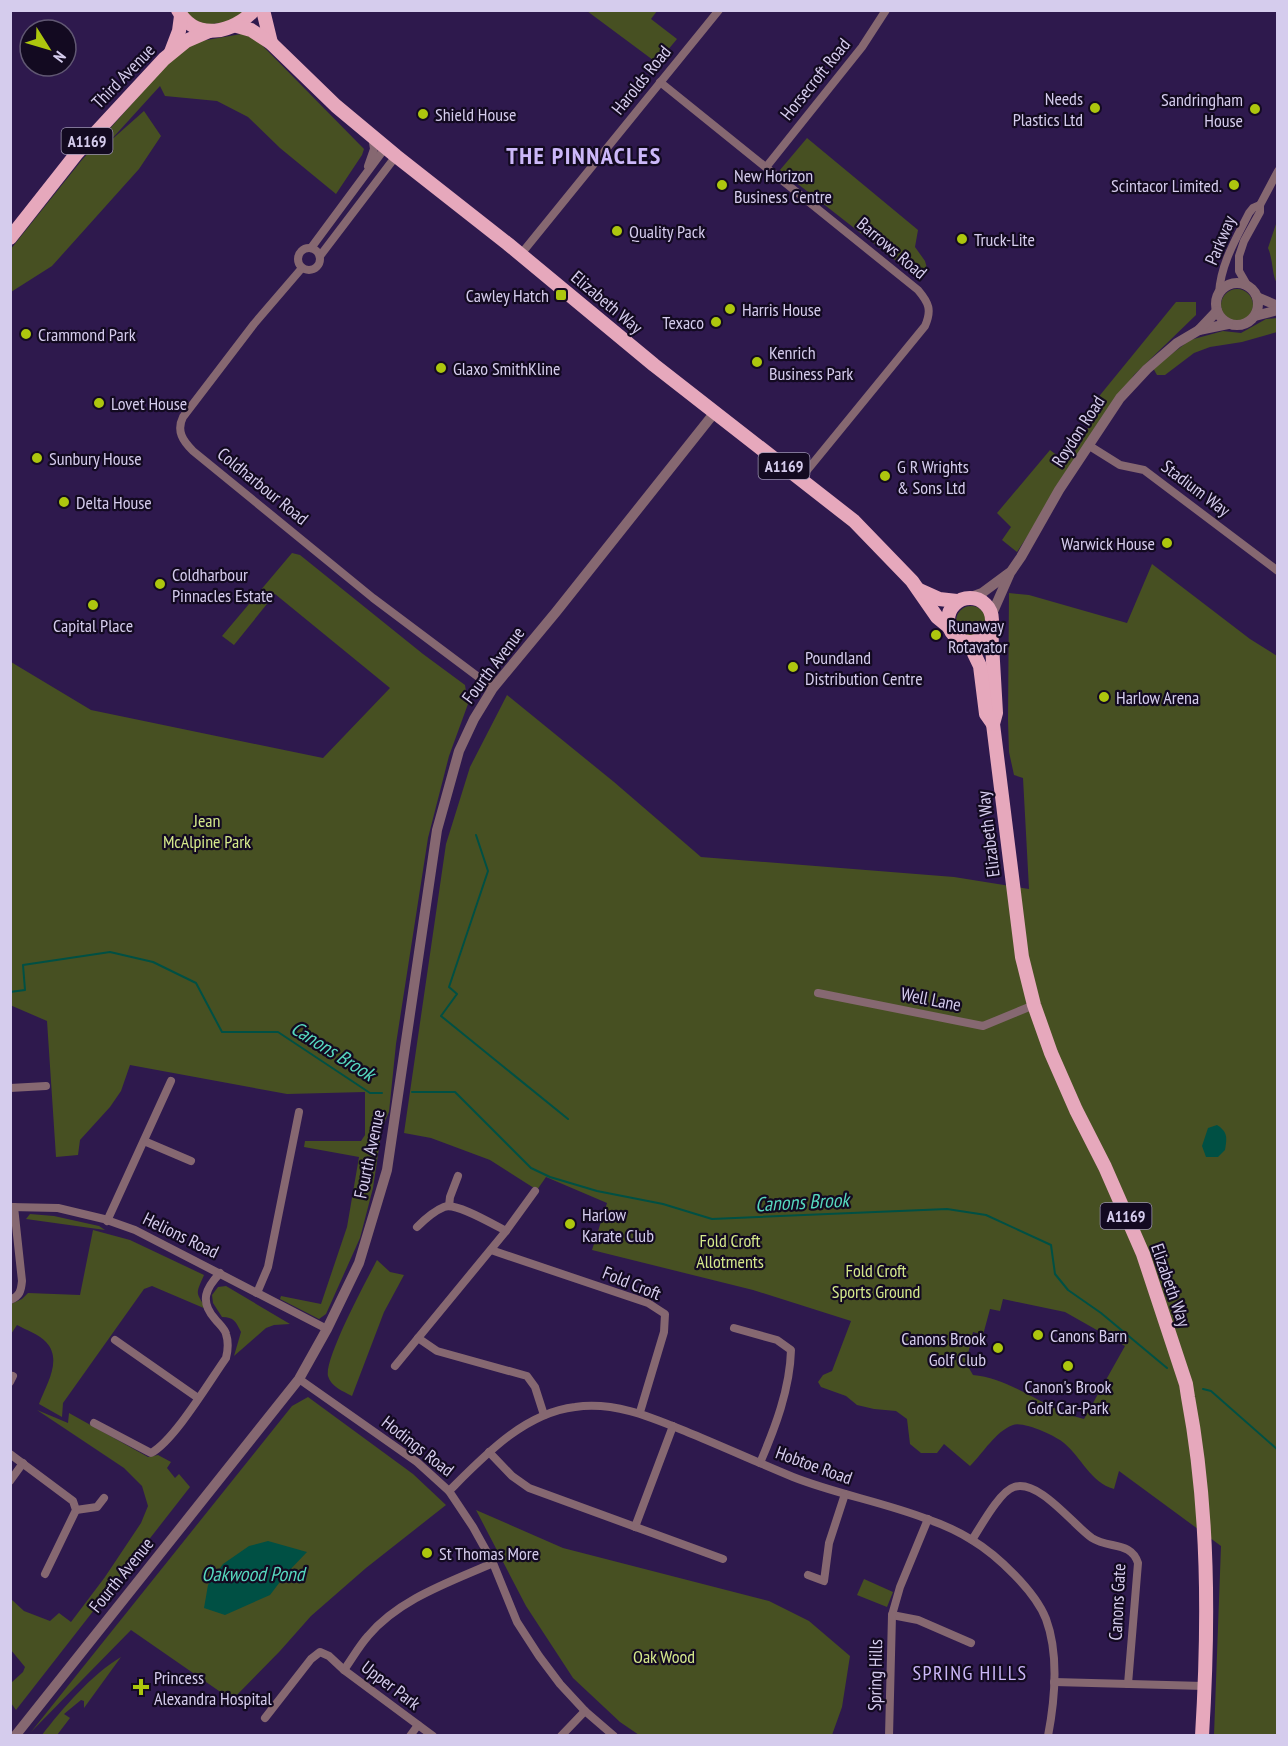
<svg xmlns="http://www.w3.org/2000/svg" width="1288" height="1746" font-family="'PT Sans Narrow',sans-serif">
  <rect width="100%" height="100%" fill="#2e194d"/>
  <g fill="#475022" fill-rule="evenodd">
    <path d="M183,11H247L234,21L205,25L196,23Z"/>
    <path d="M587,11H657L651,19L677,39L657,63Z"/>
    <path d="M247,33L256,39L364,149L362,155L336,194L280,148L248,117L217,101L165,96L160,86L109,142L144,111L161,136L139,169L52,266L11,292L10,250L81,161L170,61L184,47L201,41Z"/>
    <path d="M807,138L918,230L915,247L925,261L928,272L918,278L780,170Z"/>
    <path d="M1277,221V283C1272,276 1273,259 1268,248Z"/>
    <circle cx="1237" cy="305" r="16"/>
    <path d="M1176,302H1196V315L1134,375L1017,552L1002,540L1011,527L997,513L1050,450L1063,460C1079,452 1084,438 1090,422L1083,416Z"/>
    <path d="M1277,318V332L1242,342L1210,347L1194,353L1165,375H1157L1153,368L1190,340L1223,331L1241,333L1266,319Z"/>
    <path d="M292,553L300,555L423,654L465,685L468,704L449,756L428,838L396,1044L389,1112L382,1128L373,1188L360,1238L326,1314L319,1319L280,1299L281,1296L321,1304L347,1227L359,1157L304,1147L305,1141H361L365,1135V1092L287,1094L130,1065L121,1091L110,1107L80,1140L78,1155L56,1157L47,1021L10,1005L11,662L91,710L323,758L390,688L275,594L234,645L222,636Z"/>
    <path d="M1152,564L1250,639L1277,656V1735H1214L1221,1546L1119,1471L1114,1489C1090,1482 1082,1458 1064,1443C1056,1436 1023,1421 1013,1425C996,1431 983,1453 970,1466L944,1444L937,1453H921L910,1444L907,1419L896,1411L874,1409L857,1405L846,1396L821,1387L818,1382L823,1375L832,1371L851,1321L753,1290L592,1250L607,1203L546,1177L537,1190L490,1160L431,1138L404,1133L446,844L470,767L507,695L614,782L701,857L954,877L1029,889L1023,778L1014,775L1009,752L1008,720L1009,593L1029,595L1127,623ZM1003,1299L1065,1312L1125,1346L1084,1419C1045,1410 1012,1378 973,1375L966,1363L973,1332L983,1335L990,1309L1000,1311Z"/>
    <circle cx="971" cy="621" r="15"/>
    <path d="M30,1214L54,1216L99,1226L105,1230L26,1219Z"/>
    <path d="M93,1230L130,1240L204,1275C195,1296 196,1291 206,1309L152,1286L144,1289L63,1403L62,1417L39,1404C46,1385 63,1360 46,1342C39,1334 26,1330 17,1325L11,1334V1304L22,1299L28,1293L80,1295Z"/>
    <path d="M377,1260L390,1272L404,1275L384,1312L352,1396C343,1391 331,1387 328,1376C324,1359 367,1279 377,1260Z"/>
    <path d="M226,1286L290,1324L274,1325L266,1328L234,1356L241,1332C236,1322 234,1317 222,1317L213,1303L212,1295L218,1287Z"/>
    <path d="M308,1397L413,1474L446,1505L366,1568L311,1616L280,1651L232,1700L131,1630L31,1732L292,1406Z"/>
    <path d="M37,1410L68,1423L69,1413L148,1457L158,1455L171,1462L167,1468L175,1478L179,1474L190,1487L16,1710L11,1703V1683L23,1672L25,1667L11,1650V1599L24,1611L50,1621L59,1613L71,1622L105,1577L141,1523L148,1506L142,1486L124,1468Z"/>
    <path d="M476,1510L563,1548L769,1601L809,1621L850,1656L842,1707L832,1735H639L620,1722L573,1678L526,1606Z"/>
    <path d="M864,1579L893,1592L887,1607L857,1595Z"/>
    <path d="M121,1657L84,1708V1701L81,1700L64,1714L70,1718L57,1735H42C62,1709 92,1674 121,1657Z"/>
  </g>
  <g fill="#005044">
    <path d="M1217,1125C1228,1132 1227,1138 1225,1150L1218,1157H1206L1202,1146L1208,1128Z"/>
    <path d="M268,1541L307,1552L286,1574L270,1595L225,1615L204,1608L208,1585L223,1564L249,1546Z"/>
  </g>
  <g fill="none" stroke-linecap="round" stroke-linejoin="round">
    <g stroke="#005044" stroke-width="2">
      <path d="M476,835L488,871L449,987L457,994L441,1016L568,1119"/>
      <path d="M10,992L25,990L23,965L110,952L153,962L196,983L222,1032H278L370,1093H382"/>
      <path d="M412,1092H455L531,1168L550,1177L597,1191L663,1204L712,1219L947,1209L986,1215L1051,1245L1055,1274L1068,1290L1101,1313L1167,1368"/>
      <path d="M1203,1389L1211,1391L1278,1450"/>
    </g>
    <g stroke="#866871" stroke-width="8">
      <path d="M660,82L918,290C929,303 932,310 925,326L800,479"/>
      <path d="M368,166L374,149L372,136"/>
      <path d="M767,166L862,47L886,10"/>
      <circle cx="309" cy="259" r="11"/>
      <path d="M311,248L385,148"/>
      <path d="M521,254L719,10"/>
      <path d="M320,256L396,156"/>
      <path d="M302,268L254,324L183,417C176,431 183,441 193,451L373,598L493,688"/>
      <path d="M1247,285L1239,271V256L1244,241L1260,212V205L1278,171"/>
      <path d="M1219,293C1221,263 1236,239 1249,213L1253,208L1260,205"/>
      <path d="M1088,445L1120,465L1144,470L1278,571"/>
      <path d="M818,993L983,1026L1034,1005"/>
      <path d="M10,1088L46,1086"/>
      <path d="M144,1141L191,1161"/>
      <path d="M449,1206L450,1197L458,1176"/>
      <path d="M10,1207L58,1208L104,1219L135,1230L327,1329"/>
      <path d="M107,1221L171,1081"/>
      <path d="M417,1227C424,1220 434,1211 444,1207C456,1202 494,1225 506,1231"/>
      <path d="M491,1250L648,1303L665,1314L664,1332L640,1412"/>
      <path d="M257,1293L268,1267L299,1112"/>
      <path d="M10,1300C20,1296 21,1291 22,1281L14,1207"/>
      <path d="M734,1328L777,1340L791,1350C790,1389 775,1428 760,1463"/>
      <path d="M418,1338L437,1351L527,1376L535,1387L544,1415"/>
      <path d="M115,1340L198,1398"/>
      <path d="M395,1366L506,1231L535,1191"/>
      <path d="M299,1379L417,1462L449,1491L473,1527L493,1563L517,1622L539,1656L560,1684L585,1711L614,1736"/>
      <path d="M10,1382L13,1376"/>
      <path d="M94,1423L151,1453C174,1441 209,1382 226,1358C228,1350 229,1343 226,1334C225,1329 219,1324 215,1319C199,1301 206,1288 220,1273"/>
      <path d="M489,1452L512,1476L529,1488L723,1559"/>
      <path d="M10,1454L73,1501L76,1510L45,1574"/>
      <path d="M10,1481L23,1463"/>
      <path d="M449,1491C484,1456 524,1413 575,1407C617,1401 655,1419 692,1434C726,1448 759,1463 793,1477C836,1494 883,1502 927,1519C942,1524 959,1532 972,1540C997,1555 1035,1591 1046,1619C1059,1654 1055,1699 1048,1736"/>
      <path d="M76,1510L97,1507L104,1498"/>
      <path d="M635,1527L673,1426"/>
      <path d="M972,1540C981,1526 1000,1491 1014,1487C1039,1479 1073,1525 1092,1538C1109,1549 1131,1541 1138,1563L1128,1684"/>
      <path d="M808,1575L824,1581L829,1543L845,1494"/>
      <path d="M892,1615L918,1620L971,1643"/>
      <path d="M344,1670C352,1659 359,1646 368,1636C399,1599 450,1582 493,1563"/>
      <path d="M1054,1682L1204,1686"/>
      <path d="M265,1718L311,1659L320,1652L329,1656L344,1670L433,1736"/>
      <path d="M410,1736L418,1725"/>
      <path d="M561,1736L585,1711"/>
      <path d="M889,1736L892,1615L900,1587L928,1519"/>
    </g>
    <g stroke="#866871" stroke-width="10">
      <circle cx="1237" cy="304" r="21"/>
      <path d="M1257,297L1278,306"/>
      <path d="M1255,316L1278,310"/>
      <path d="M1199,330L1228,324"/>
      <path d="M971,597L982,593L1009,573"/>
      <path d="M992,614L1010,573L1021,557L1059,490L1120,398L1147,369L1177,343L1199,330L1217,311"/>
      <path d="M15,1736L299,1379L327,1329L359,1263L387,1170L437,830L459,751L474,719L493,688L556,612L715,412"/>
    </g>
    <g stroke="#e6a8bc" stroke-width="14">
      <path d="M178,10C195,42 234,33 254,10"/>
      <path d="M263,10L271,43"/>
      <path d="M237,26L251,30L271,43L336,106L396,156L508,244L654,365L854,521L912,581L937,617L948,626"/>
      <path d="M171,52L179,31L181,16"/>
      <path d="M10,238L77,153L164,59L186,41L209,31"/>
      <path d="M919,590L939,599L957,601"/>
      <circle cx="970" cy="620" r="22"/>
      <path d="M991,627L996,713L993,724L1022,957L1034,1005L1051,1053L1076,1110L1105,1167L1143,1254L1186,1384L1188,1397C1209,1508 1209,1623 1202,1736"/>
      <path d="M969,643L980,666L986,714L993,724"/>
    </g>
  </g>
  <g fill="#adc60e" stroke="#130a21" stroke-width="2">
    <circle cx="1095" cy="108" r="6"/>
    <circle cx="1255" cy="109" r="6"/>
    <circle cx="423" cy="114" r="6"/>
    <circle cx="722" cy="185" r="6"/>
    <circle cx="1234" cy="185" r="6"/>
    <circle cx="617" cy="231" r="6"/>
    <circle cx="962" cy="239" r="6"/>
    <rect x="555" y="289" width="12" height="12" rx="3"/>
    <circle cx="730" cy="309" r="6"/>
    <circle cx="716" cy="322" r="6"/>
    <circle cx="26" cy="334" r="6"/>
    <circle cx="757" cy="362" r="6"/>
    <circle cx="441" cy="368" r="6"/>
    <circle cx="99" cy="403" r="6"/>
    <circle cx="37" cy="458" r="6"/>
    <circle cx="885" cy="476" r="6"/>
    <circle cx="64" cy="502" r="6"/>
    <circle cx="1167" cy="543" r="6"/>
    <circle cx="160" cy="584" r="6"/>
    <circle cx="93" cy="605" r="6"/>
    <circle cx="936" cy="635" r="6"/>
    <circle cx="793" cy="667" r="6"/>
    <circle cx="1104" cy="697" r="6"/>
    <circle cx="570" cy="1224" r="6"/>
    <circle cx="1038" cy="1335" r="6"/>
    <circle cx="998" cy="1348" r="6"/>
    <circle cx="1068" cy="1366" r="6"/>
    <circle cx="427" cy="1553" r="6"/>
    <path d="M138 1678h6v6h6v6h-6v6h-6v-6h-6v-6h6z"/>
  </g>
  <g text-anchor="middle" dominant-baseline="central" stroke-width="4.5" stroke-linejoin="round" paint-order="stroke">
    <g fill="#130a21" stroke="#9b92b0" stroke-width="1.5">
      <rect x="61.5" y="128" width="51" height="26" rx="4.5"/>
      <rect x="758.5" y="453" width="51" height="26" rx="4.5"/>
      <rect x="1100.5" y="1203" width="51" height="26" rx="4.5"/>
    </g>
    <g font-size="16" font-weight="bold" fill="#d5cced">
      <text x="87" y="141">A1169</text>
      <text x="784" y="466">A1169</text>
      <text x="1126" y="1216">A1169</text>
    </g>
    <g font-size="18" fill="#d5cced" stroke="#130a21">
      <text transform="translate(123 76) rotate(-46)">Third Avenue</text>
      <text transform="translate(815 79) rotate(-51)">Horsecroft Road</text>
      <text transform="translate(641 80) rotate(-51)">Harolds Road</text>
      <text transform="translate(1220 240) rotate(-67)">Parkway</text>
      <text transform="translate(892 248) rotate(40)">Barrows Road</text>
      <text transform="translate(607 302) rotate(40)">Elizabeth Way</text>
      <text transform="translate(1078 431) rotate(-57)">Roydon Road</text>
      <text transform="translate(263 486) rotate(39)">Coldharbour Road</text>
      <text transform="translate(1196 488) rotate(37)">Stadium Way</text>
      <text transform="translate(493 665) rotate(-53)">Fourth Avenue</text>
      <text transform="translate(988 834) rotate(-97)">Elizabeth Way</text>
      <text transform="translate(931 999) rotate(11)">Well Lane</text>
      <text transform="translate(369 1154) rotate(-78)">Fourth Avenue</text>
      <text transform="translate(181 1235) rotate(26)">Helions Road</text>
      <text transform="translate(632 1283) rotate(22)">Fold Croft</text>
      <text transform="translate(1171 1285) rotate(71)">Elizabeth Way</text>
      <text transform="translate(418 1446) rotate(38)">Hodings Road</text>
      <text transform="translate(814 1465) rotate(20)">Hobtoe Road</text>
      <text transform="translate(121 1575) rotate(-51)">Fourth Avenue</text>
      <text transform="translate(1117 1602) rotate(-87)">Canons Gate</text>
      <text transform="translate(875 1675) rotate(-89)">Spring Hills</text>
      <text transform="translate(391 1685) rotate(37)">Upper Park</text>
    </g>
    <g font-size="18" fill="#d5cced" stroke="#130a21" text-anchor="start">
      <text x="1083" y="98" text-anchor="end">Needs<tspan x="1083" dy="21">Plastics Ltd</tspan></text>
      <text x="1243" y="99" text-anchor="end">Sandringham<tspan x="1243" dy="21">House</tspan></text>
      <text x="435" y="114">Shield House</text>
      <text x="734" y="175">New Horizon<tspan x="734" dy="21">Business Centre</tspan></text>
      <text x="1222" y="185" text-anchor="end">Scintacor Limited.</text>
      <text x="629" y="231">Quality Pack</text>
      <text x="974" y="239">Truck-Lite</text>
      <text x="549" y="295" text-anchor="end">Cawley Hatch</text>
      <text x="742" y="309">Harris House</text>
      <text x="704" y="322" text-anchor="end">Texaco</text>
      <text x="38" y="334">Crammond Park</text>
      <text x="769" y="352">Kenrich<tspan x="769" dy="21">Business Park</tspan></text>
      <text x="453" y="368">Glaxo SmithKline</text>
      <text x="111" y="403">Lovet House</text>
      <text x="49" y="458">Sunbury House</text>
      <text x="897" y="466">G R Wrights<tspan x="897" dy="21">&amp; Sons Ltd</tspan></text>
      <text x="76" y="502">Delta House</text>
      <text x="1155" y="543" text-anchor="end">Warwick House</text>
      <text x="172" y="574">Coldharbour<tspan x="172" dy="21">Pinnacles Estate</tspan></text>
      <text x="93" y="625" text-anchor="middle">Capital Place</text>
      <text x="948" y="625">Runaway<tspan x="948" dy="21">Rotavator</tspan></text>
      <text x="805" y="657">Poundland<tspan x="805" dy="21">Distribution Centre</tspan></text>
      <text x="1116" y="697">Harlow Arena</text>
      <text x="582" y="1214">Harlow<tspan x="582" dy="21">Karate Club</tspan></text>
      <text x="1050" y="1335">Canons Barn</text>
      <text x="986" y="1338" text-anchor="end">Canons Brook<tspan x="986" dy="21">Golf Club</tspan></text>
      <text x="1068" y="1386" text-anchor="middle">Canon's Brook<tspan x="1068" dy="21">Golf Car-Park</tspan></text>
      <text x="439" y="1553">St Thomas More</text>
      <text x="154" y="1677">Princess<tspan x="154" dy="21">Alexandra Hospital</tspan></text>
    </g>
    <g font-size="18" fill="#d4e88b" stroke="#130a21">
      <text x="207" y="820">Jean<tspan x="207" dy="21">McAlpine Park</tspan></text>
      <text x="730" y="1240">Fold Croft<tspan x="730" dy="21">Allotments</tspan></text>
      <text x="876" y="1270">Fold Croft<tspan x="876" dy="21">Sports Ground</tspan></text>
      <text x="664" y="1656">Oak Wood</text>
    </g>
    <g font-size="20" font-style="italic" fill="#56d8bf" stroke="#130a21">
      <text transform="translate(333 1051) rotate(32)">Canons Brook</text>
      <text transform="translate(802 1202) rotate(-3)">Canons Brook</text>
      <text x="253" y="1574">Oakwood Pond</text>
    </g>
    <g font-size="20" letter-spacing="1.5" fill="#ccb8f9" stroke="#130a21">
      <text x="970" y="1673">SPRING HILLS</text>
    </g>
    <g font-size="24" font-weight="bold" letter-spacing="1.5" fill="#ccb8f9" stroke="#130a21">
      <text x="584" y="155">THE PINNACLES</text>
    </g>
  </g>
  <rect width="1288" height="1746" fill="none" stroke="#d5cced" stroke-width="24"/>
  <g transform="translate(48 48) rotate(127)"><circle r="28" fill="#130a21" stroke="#615873" stroke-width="1.5"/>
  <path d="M0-4.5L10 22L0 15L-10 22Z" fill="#adc60e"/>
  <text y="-9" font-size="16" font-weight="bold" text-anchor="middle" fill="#d5cced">N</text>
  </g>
</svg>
